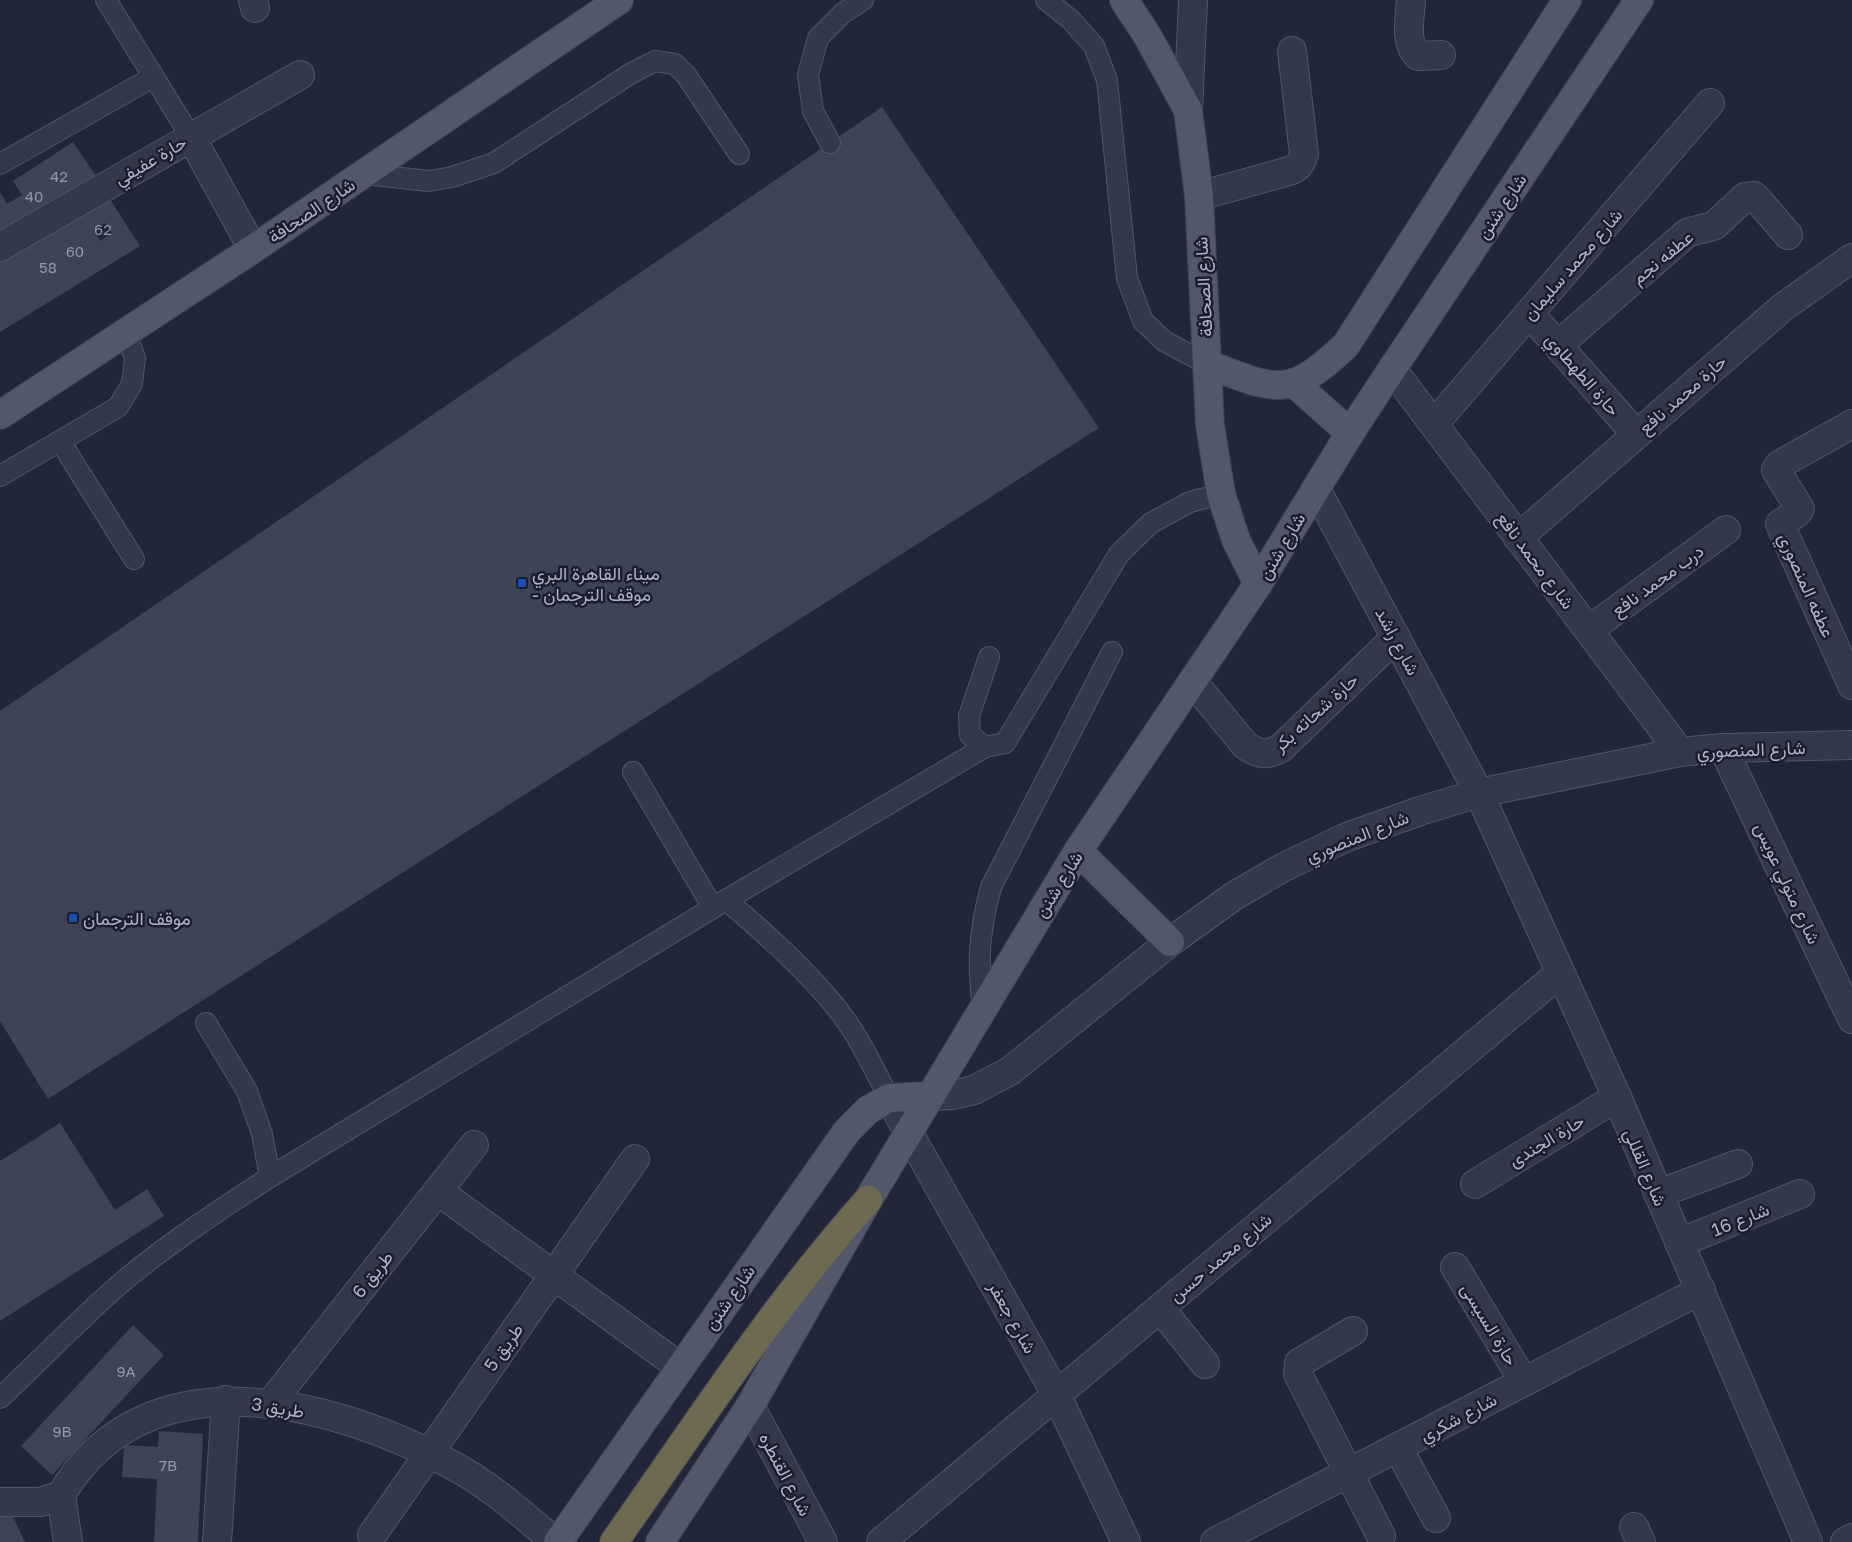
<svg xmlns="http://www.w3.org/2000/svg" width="1852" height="1542" font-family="'Golos Text',Vazirmatn,sans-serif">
  <rect width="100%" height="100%" fill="#212738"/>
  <g fill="#3d4458" fill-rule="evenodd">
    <path d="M882,107L1099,428L48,1099L0,1021V711Z"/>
    <path d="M73,142L98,179L0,238V192L7,204L22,195L13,181Z"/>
    <path d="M106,193L140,246L0,332V260ZM105,223L112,233L100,241L94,230Z"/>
    <path d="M60,1123L115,1210L147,1189L164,1216L0,1321V1161Z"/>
    <path d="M133,1325L164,1355L52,1475L21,1446Z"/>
    <path d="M159,1431L203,1434L198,1542H154L157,1479L122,1477L124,1445L158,1447Z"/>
    <path d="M7,1504L25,1542H0V1508Z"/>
  </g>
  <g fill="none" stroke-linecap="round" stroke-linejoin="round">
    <g stroke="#525666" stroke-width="22">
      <g id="lane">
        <path d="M106,0L191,137"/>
        <path d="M1046,0L1071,20L1094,46L1107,80L1127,278L1143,321L1164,341L1207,364"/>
        <path d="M830,143L813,111L808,75L818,38L843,13L863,0"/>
        <path d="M0,164L153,77"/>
        <path d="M364,174L429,181L452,177L494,163L630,74L655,61L675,64L686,75L739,154"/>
        <path d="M60,441L134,559"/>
        <path d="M0,476L118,407L132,384L135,358L126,333"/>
        <path d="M989,657L969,716L970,735L985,747L1005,743L1119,554L1151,523L1190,502L1221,494"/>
        <path d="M633,772L713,908"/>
        <path d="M726,900C765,933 803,967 835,1006C858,1034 873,1067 889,1098"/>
        <path d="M983,1008C977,963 979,931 991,887L1112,652"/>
        <path d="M206,1023L247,1091L262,1134L270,1177"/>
        <path d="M0,1398C42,1359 83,1315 127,1278C172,1241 221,1209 270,1177L726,900L985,747"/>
      </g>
    </g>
    <g stroke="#525666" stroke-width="30">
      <g id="street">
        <path d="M253,0L255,8"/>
        <path d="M1411,0C1410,18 1404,43 1418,56L1441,55"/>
        <path d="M1188,110L1193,0"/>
        <path d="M191,137L253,249"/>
        <path d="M1199,196L1289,171C1298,168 1301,164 1304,154L1292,51"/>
        <path d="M0,247L300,75"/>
        <path d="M1529,313L1636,434"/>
        <path d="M1558,345L1687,233C1697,229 1706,229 1715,225L1745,197L1754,196L1758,200L1788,235"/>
        <path d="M1392,369L1680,752"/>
        <path d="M1434,424L1710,103"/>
        <path d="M1852,424L1779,465L1776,470L1800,509L1797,513L1780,524L1852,685"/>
        <path d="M1316,489L1479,793L1617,1097L1808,1542"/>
        <path d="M1518,538L1783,307L1852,258"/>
        <path d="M1589,630L1726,530"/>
        <path d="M1193,682L1245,745C1259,755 1267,756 1281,748L1396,637"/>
        <path d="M1723,748L1852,1019"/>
        <path d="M931,1096L952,1095L974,1090L1010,1071L1170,942L1234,896L1282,868L1347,837L1420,811L1479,793L1680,752L1723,748L1852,745"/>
        <path d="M889,1098L1056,1394L1126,1542"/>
        <path d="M1475,1184L1617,1097"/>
        <path d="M438,1191L680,1367"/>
        <path d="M1658,1194L1738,1164"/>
        <path d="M1679,1243L1800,1194"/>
        <path d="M1455,1267L1524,1382"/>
        <path d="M1160,1308L1205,1364"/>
        <path d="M1353,1331L1299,1363L1298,1374L1381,1536"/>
        <path d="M270,1404L474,1145"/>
        <path d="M750,1406L823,1542"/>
        <path d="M1398,1448L1436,1518"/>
        <path d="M61,1495L68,1542"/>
        <path d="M0,1502H41L61,1495C145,1352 332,1400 452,1465C490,1485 522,1514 555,1542"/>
        <path d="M1634,1527L1641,1542"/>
        <path d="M372,1535L635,1159"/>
        <path d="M217,1542L226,1400"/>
        <path d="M881,1542L1560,973"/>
        <path d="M1215,1542L1701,1290"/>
        <path d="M1845,1542L1852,1538"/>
      </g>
    </g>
    <g stroke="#3e4252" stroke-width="30">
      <g id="primary">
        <path d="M1124,0L1147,35L1188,110L1199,196L1210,425L1221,494L1236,540L1258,584"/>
        <path d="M1207,364C1277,391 1289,399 1346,345L1567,0"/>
        <path d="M1295,384L1350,433"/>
        <path d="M0,415L253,249L619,0"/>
        <path d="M1078,851L1170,942"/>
        <path d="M558,1542L847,1131L868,1110L889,1098L931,1096"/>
        <path d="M660,1542L750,1406L868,1200L1078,851L1258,584L1350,433L1392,369L1639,0"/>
      </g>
    </g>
    <g stroke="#3f4353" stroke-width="30">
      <path id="highway" d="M614,1542C696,1426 773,1306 868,1200"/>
    </g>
    <use href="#lane" stroke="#343949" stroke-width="20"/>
    <use href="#street" stroke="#343949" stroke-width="28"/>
    <use href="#primary" stroke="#525869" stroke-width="28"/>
    <use href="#highway" stroke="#6f6951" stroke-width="28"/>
  </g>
  <g fill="#1a4fb4" stroke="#1a1e2d" stroke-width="2">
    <rect x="517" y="578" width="10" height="10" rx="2.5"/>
    <rect x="68" y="913" width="10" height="10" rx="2.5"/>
  </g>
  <g text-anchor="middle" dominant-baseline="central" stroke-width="5" stroke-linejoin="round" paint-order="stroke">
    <g font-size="15" fill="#9297aa">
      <text x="59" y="176">42</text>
      <text x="34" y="196">40</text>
      <text x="103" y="229">62</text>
      <text x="75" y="251">60</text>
      <text x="48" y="267">58</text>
      <text x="126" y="1371">9A</text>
      <text x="62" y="1431">9B</text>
      <text x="168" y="1465">7B</text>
    </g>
    <g font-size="18" fill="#afb3c5" stroke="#1a1e2d">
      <text transform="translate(150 160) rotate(-30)">حارة عفيفي</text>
      <text transform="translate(1501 206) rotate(-56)">شارع شنن</text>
      <text transform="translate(311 210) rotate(-34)">شارع الصحافة</text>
      <text transform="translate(1662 257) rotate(-39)">عطفه نجم</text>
      <text transform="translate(1572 264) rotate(-49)">شارع محمد سليمان</text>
      <text transform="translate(1203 287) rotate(-93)">شارع الصحافة</text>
      <text transform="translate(1583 374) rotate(49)">حارة الطهطاوي</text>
      <text transform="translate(1682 394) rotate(-41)">حارة محمد نافع</text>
      <text transform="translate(1281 546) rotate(-59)">شارع شنن</text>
      <text transform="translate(1536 560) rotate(53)">شارع محمد نافع</text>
      <text transform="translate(1657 580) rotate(-36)">درب محمد نافع</text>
      <text transform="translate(1807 585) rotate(66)">عطفه المنصوري</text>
      <text transform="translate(1398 641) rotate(62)">شارع راشد</text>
      <text transform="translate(1315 712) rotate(-42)">حارة شحاته بكر</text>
      <text transform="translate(1751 749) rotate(-2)">شارع المنصوري</text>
      <text transform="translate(1357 836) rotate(-22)">شارع المنصوري</text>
      <text transform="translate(1788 883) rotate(65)">شارع متولي عويس</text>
      <text transform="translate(1058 884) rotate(-58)">شارع شنن</text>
      <text transform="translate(1546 1140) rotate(-31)">حارة الجندى</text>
      <text transform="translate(1646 1167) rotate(67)">شارع القللي</text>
      <text transform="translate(1740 1219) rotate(-22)">شارع 16</text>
      <text transform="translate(1220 1257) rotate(-40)">شارع محمد حسن</text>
      <text transform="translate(372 1274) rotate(-52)">طريق 6</text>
      <text transform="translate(729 1297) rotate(-55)">شارع شنن</text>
      <text transform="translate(1013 1317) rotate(61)">شارع جعفر</text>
      <text transform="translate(1490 1324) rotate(59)">حارة السيسى</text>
      <text transform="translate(503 1347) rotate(-55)">طريق 5</text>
      <text transform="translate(278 1407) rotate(9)">طريق 3</text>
      <text transform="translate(1458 1417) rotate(-28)">شارع شكري</text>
      <text transform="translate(786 1474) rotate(62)">شارع القنطره</text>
    </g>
    <g font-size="18" fill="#afb3c5" stroke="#1a1e2d" text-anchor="start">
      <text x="532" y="573">ميناء القاهرة البري<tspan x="532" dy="21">- موقف الترجمان</tspan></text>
      <text x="83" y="918">موقف الترجمان</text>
    </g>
  </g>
</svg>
